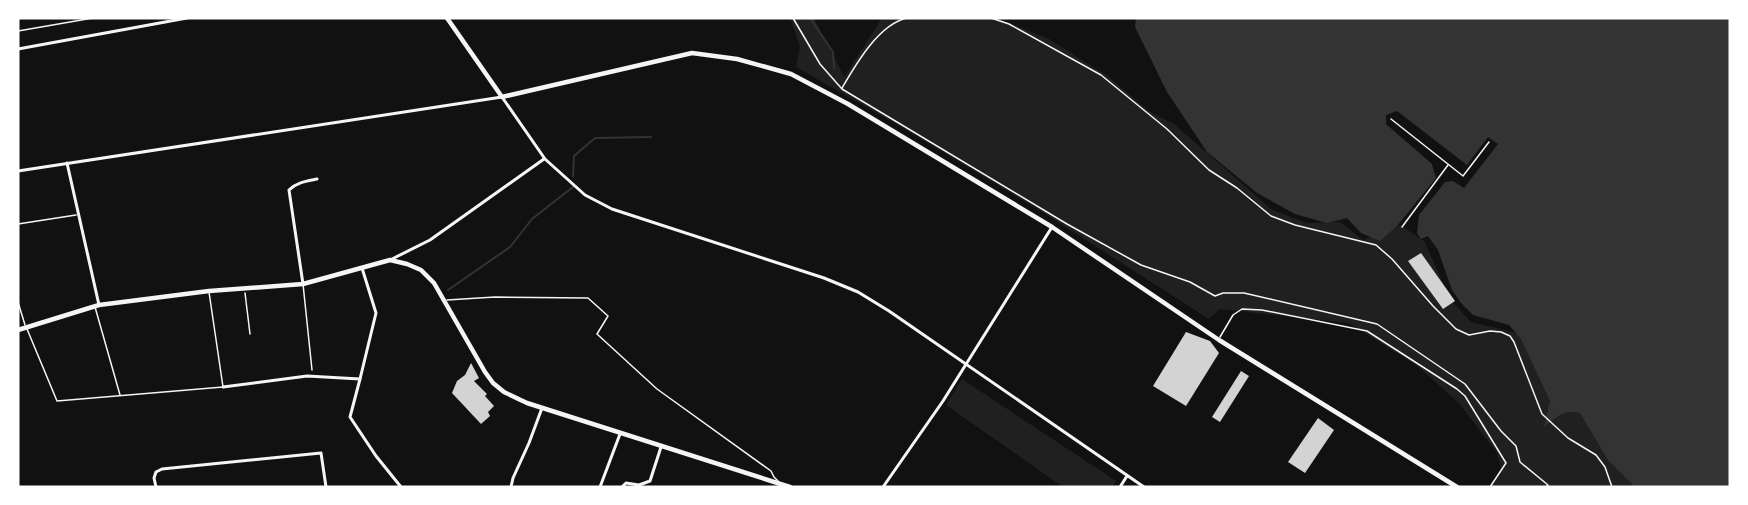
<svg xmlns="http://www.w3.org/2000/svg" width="1748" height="505" font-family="Raleway,sans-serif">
  <rect width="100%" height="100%" fill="#111"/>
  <g fill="#202020">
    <path d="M790,18H814L844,77L882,18H997L1049,39L1109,77L1150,112L1174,124L1271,209L1306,223L1340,222L1363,240L1400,225L1424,241L1451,300L1471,322L1520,334L1584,400L1648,487H1491L1501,468L1497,453L1458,402L1416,365L1349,323L1220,309L1209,319L1039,210L903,128L796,67L800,46Z"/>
    <path d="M962,379L1116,481L1112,487H1063L946,405Z"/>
  </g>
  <path fill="#333" d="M1136,18H1730V487H1635L1608,460L1580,413C1564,409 1556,417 1544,427L1550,401L1521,339L1509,325L1473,315L1461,303L1452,290L1438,250L1428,236L1421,239L1417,233L1419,215L1445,182L1453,181L1464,188L1498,144L1488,137L1467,165L1397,111L1386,115V124L1432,164L1436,178L1397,226L1380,241L1361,233L1347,218L1327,223L1295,214L1257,193L1207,152L1167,92L1135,27Z"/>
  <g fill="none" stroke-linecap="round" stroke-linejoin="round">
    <g stroke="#333" stroke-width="2">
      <path d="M810,18L833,52L834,68"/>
      <path d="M573,176L574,156L595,138L651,137"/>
      <path d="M448,290L510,247L532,219L573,187"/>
    </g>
  </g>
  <g fill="#d3d3d3">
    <path d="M1421,253L1455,301L1443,309L1408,261Z"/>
    <path d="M1186,332L1210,341L1219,353L1186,406L1153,386Z"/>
    <path d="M471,363L479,378L474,381L487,394L485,396L494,406L488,412L490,416L481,424L452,393L457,381L465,375Z"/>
    <path d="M1241,371L1249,376L1220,422L1212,417Z"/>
    <path d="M1318,418L1334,430L1305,473L1288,462Z"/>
  </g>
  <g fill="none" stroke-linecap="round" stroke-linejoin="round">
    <g stroke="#f5f5f5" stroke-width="1.5">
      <path d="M793,18L820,64L842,89L1067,224L1141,265L1190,282L1215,296L1223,293H1244L1377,324L1465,384L1501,431L1516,446L1520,462L1548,485L1546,487"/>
      <path d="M991,18L1009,24L1101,75L1167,129L1209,170L1237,188L1271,216L1295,225L1376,245L1392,259L1433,306L1456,329L1469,335L1490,331L1501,332L1510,336L1514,342L1542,414L1568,438L1596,455L1605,467L1612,487"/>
      <path d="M18,31L93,18"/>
      <path d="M842,88C856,64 879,24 907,18"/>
      <path d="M1391,119L1463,176L1489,142"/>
      <path d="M1402,227L1448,165"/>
      <path d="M245,293L250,334"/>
    </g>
    <g stroke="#f5f5f5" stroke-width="1.5">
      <path d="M18,224L76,215"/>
      <path d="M303,284L312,370"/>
      <path d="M447,300L495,297L588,298L608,316L597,334L657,389L771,471L774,477L778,481"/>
      <path d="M18,302L25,325"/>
      <path d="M95,307L120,395"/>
      <path d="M27,329L57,401L223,387L209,292"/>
      <path d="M1220,337L1233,315L1242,309L1262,310L1367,331L1457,389L1465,396L1506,463L1490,487"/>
    </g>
    <g stroke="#f5f5f5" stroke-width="3">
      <path d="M18,49L187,18"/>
      <path d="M67,163L99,305"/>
      <path d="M18,171L502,97L545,159L585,195L612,209L824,278L858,292L889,311L1144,487"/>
      <path d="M392,259L430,240L544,159"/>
      <path d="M303,284L289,190C297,182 307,181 317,179"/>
      <path d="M360,379L350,417L376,456L401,487"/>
      <path d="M223,387L307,376L360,379L376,313L362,268"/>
      <path d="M156,487L154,478L156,472L162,469L321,453L326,487"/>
      <path d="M511,487L513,478L529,443L542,408"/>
      <path d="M600,487L620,434"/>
      <path d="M622,487L626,483L639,485L650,481L661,447"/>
      <path d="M883,487L943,401L1052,227"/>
      <path d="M1120,487L1127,476"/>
    </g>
    <path stroke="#f5f5f5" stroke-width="4.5" d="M447,18L502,97L692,53L737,59L791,74L848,104L1052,227L1219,340L1457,487"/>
    <path stroke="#f5f5f5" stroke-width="4.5" d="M18,330L99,305L209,291L303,284L390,260L407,264L421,270L434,283L485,372L493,383L504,392L527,403L790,487"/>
  </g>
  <rect width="1748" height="505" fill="none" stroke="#ffffff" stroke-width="39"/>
</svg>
